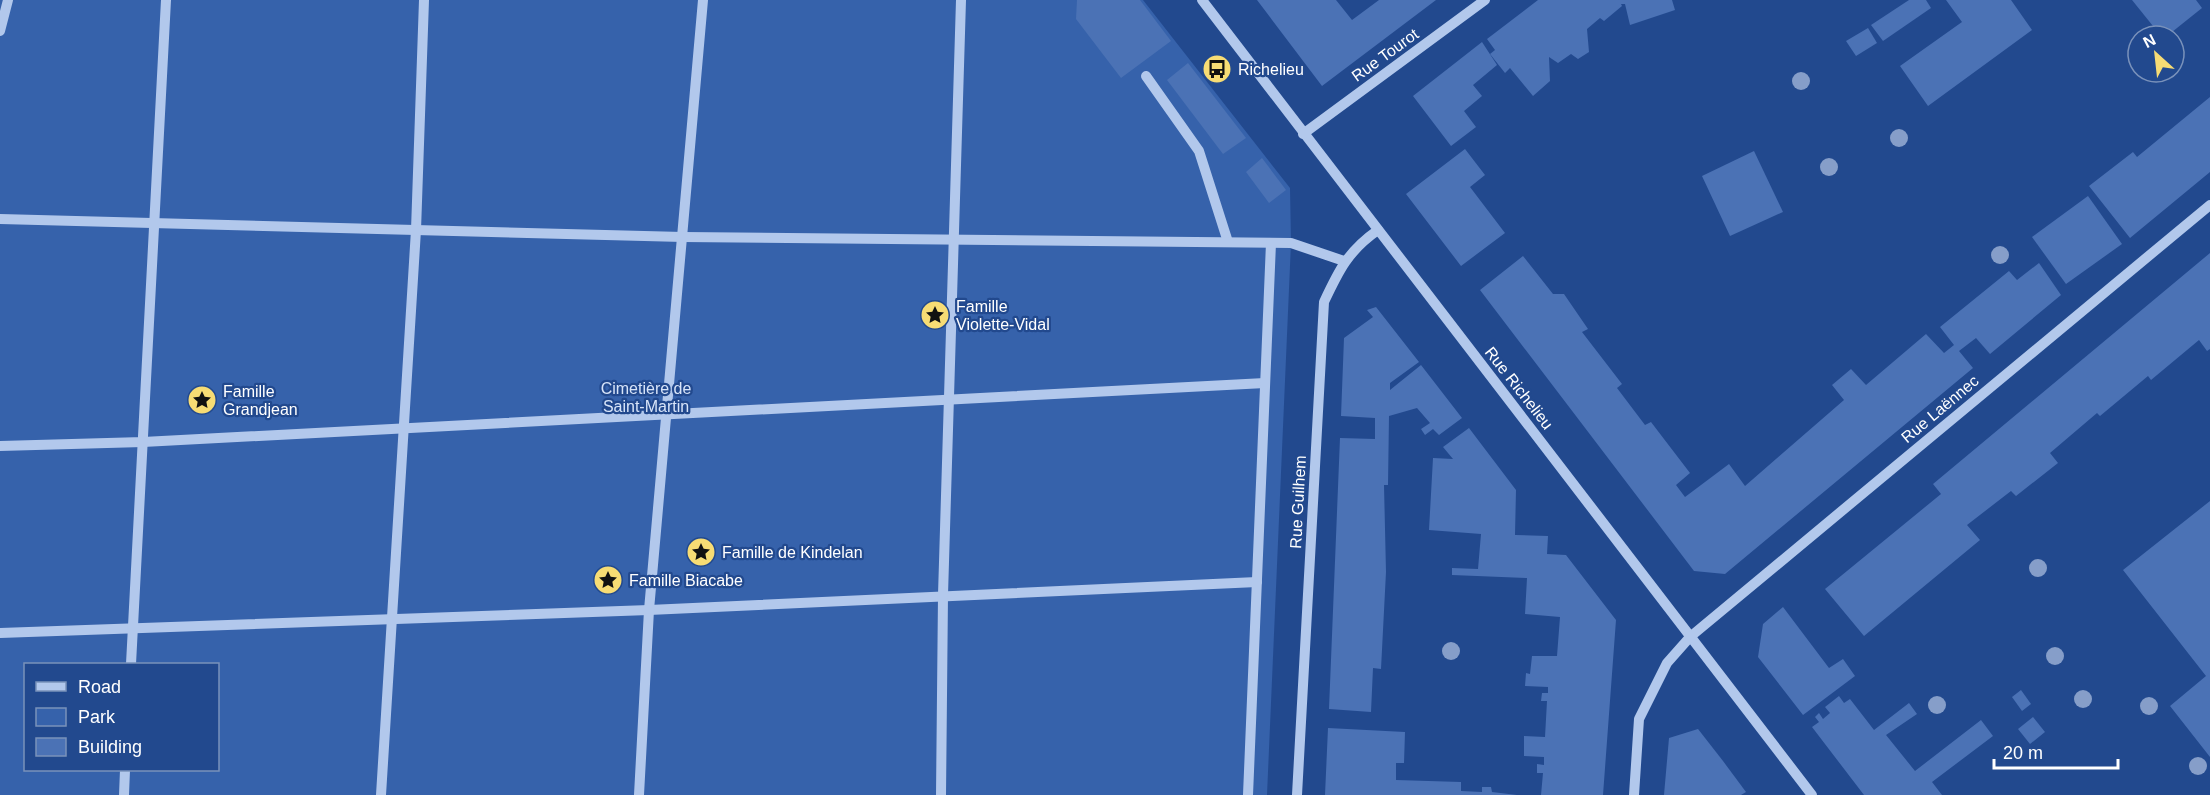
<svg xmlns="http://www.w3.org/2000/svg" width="2210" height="795" font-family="Helvetica,sans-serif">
  <rect width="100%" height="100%" fill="#22498e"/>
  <path fill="#3662ab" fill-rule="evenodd" d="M0,0H1143L1290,188L1291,243L1267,795H0ZM26,664H218V770H26Z"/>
  <g fill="#4b72b5">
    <path d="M1077,0H1140L1171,41L1121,78L1076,19Z"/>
    <path d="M1257,0H1336L1352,20L1379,0H1436L1322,86Z"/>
    <path d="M1538,0H1672L1675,10L1630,25L1625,4H1621L1622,6L1604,21L1600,18L1587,29L1589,52L1578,59L1571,54L1558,63L1549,57L1550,81L1533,96L1510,68L1505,73L1490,54L1495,50L1487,39Z"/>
    <path d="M1909,0H1926L1931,8L1883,41L1871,25Z"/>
    <path d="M1946,0H2011L2032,30L1928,106L1900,66L1962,22Z"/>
    <path d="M2132,0H2196L2202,8L2167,36H2161Z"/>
    <path d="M1868,28L1877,43L1856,56L1846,41Z"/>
    <path d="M1482,42L1497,65L1473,85L1482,96L1464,111L1476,127L1451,146L1413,96Z"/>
    <path d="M1188,63L1246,138L1223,154L1167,80Z"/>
    <path d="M2210,97V172L2130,238L2089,186L2133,152L2137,157Z"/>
    <path d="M1465,149L1485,175L1470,187L1505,233L1461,266L1406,194Z"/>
    <path d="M1754,151L1783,212L1730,236L1702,176Z"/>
    <path d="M1262,158L1286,190L1269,203L1246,172Z"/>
    <path d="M2088,196L2122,244L2066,284L2032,237Z"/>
    <path d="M2210,253V349L2207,351L2199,340L2151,380L2148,376L2100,416L2097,413L2050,453L2058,463L2016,496L2011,491L1967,525L1980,540L1864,636L1825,589L1941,494L1933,484Z"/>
    <path d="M1523,256L1553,294H1564L1588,329L1582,332L1622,384L1617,388L1645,425L1651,422L1690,473L1676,485L1685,497L1729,464L1745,486L1844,400L1832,385L1851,369L1866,385L1926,334L1944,353L1954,345L1940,327L2009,271L2017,280L2039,263L2061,295L1990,354L1976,338L1959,351L1973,368L1725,574L1694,571L1480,290Z"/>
    <path d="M1376,307L1419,362L1390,383V390L1421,365L1462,418L1439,435L1433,429L1425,435L1421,429L1430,423L1417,408L1389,416L1388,485H1384L1386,572L1381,669L1373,668L1371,712L1329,709L1340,438L1375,439V418L1341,416L1344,338L1373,317L1367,310Z"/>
    <path d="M1469,428L1516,490L1515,535L1548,536L1547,554L1566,555L1616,620L1603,795H1541L1543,773H1537V764L1544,765V757L1524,756V736L1545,737L1547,701H1541L1542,693H1548V687L1525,686L1526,673L1530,674L1532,656H1557L1560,617L1525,614L1527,578L1452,575V568L1478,569L1481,534L1429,530L1433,458L1453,459L1443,447Z"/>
    <path d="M2210,501V757L2170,706L2206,676L2123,570Z"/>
    <path d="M1783,607L1829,668L1843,659L1855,676L1803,715L1758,657L1763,624Z"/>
    <path d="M2021,690L2031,704L2022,711L2012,697Z"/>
    <path d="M1839,696L1844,703L1850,699L1874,730L1909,703L1917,714L1886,735L1915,771L1981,720L1993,736L1932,782L1942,795H1864L1812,727L1819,722L1815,717L1819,713L1823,719L1830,713L1825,707Z"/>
    <path d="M2033,717L2045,732L2030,744L2018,729Z"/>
    <path d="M1328,728L1405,732L1404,763H1396V780L1461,782V791L1482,792V787H1491L1492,792L1517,795H1325Z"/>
    <path d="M1698,729L1723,761L1746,792L1741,795H1664L1669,738Z"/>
  </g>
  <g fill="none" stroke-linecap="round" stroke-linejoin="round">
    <g stroke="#b2c8ec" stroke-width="10">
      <path d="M1202,0L1812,795"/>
      <path d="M0,31L8,0"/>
      <path d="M1146,76L1199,151L1228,242"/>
      <path d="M1303,134L1485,0"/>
      <path d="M0,219L683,237L1291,243L1344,261"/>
      <path d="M0,446L143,442L1265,383"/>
      <path d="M0,633L649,610L1257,582"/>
      <path d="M131,664L166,0"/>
      <path d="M124,795L125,770"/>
      <path d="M381,795L416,230L424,0"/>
      <path d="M639,795L649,610L703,0"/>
      <path d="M941,795L943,595L961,0"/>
      <path d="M1248,795L1271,243"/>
      <path d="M1297,795L1324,302C1339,270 1348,251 1378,230"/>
      <path d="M1634,795L1639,719L1667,663L1690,637L2210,205"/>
    </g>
  </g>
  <g fill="#869ec9">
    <circle cx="1801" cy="81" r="9"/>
    <circle cx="1899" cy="138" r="9"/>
    <circle cx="1829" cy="167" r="9"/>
    <circle cx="2000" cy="255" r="9"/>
    <circle cx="2038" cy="568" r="9"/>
    <circle cx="1451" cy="651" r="9"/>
    <circle cx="2055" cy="656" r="9"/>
    <circle cx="2083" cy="699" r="9"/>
    <circle cx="1937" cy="705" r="9"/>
    <circle cx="2149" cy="706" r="9"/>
    <circle cx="2198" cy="766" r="9"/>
  </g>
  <defs>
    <g id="bus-disc" transform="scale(1.5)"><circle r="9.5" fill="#f7dc74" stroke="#22498e"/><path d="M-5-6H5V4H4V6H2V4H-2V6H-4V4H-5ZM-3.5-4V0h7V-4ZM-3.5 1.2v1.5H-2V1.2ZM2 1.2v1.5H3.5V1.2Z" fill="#111"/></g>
    <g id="sight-disc" transform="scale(1.5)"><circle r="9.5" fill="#f7dc74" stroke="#22498e"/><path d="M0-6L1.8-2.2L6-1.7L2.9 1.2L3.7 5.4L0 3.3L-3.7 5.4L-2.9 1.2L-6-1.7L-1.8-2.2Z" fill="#111"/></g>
  </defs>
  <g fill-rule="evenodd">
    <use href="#bus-disc" x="1217" y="69"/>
    <use href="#sight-disc" x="935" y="315"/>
    <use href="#sight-disc" x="202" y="400"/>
    <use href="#sight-disc" x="701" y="552"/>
    <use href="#sight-disc" x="608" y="580"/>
  </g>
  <g text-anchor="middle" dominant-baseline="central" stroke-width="4.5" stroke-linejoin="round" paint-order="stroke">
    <g font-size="16" fill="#fff" stroke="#22498e">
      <text transform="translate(1385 55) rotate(-36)">Rue Tourot</text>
      <text transform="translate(1519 388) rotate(52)">Rue Richelieu</text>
      <text transform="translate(1940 409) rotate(-40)">Rue Laënnec</text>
      <text transform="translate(1298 502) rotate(-87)">Rue Guilhem</text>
    </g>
    <g font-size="16" fill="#fff" stroke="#22498e" text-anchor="start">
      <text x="1238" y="69">Richelieu</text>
      <text x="956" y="306">Famille<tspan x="956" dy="18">Violette-Vidal</tspan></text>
      <text x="223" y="391">Famille<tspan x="223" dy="18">Grandjean</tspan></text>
      <text x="722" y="552">Famille de Kindelan</text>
      <text x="629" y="580">Famille Biacabe</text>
    </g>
    <g font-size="16" fill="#d7e4f9" stroke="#22498e">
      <text x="646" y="388">Cimetière de<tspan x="646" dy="18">Saint-Martin</tspan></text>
    </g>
  </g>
  <rect x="24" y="663" width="195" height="108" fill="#22498e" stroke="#7a92bb" stroke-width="1.5"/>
  <rect x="36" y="682" width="30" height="9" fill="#b2c8ec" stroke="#7a92bb" stroke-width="1.5"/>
  <text x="78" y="693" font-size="18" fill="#ffffff">Road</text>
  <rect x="36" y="708" width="30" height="18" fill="#3662ab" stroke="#7a92bb" stroke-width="1.5"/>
  <text x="78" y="723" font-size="18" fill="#ffffff">Park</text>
  <rect x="36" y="738" width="30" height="18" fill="#4b72b5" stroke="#7a92bb" stroke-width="1.5"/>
  <text x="78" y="753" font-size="18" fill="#ffffff">Building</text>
  <g transform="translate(2156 54) rotate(333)"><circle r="28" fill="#22498e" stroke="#7a92bb" stroke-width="1.5"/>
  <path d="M0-4.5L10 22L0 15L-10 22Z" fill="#f7dc74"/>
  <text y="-9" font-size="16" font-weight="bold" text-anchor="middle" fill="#ffffff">N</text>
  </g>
  <path d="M1994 759v9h124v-9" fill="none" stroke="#ffffff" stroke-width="3"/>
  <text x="2003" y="759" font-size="18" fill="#ffffff" stroke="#22498e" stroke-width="4.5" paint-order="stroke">20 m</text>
</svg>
